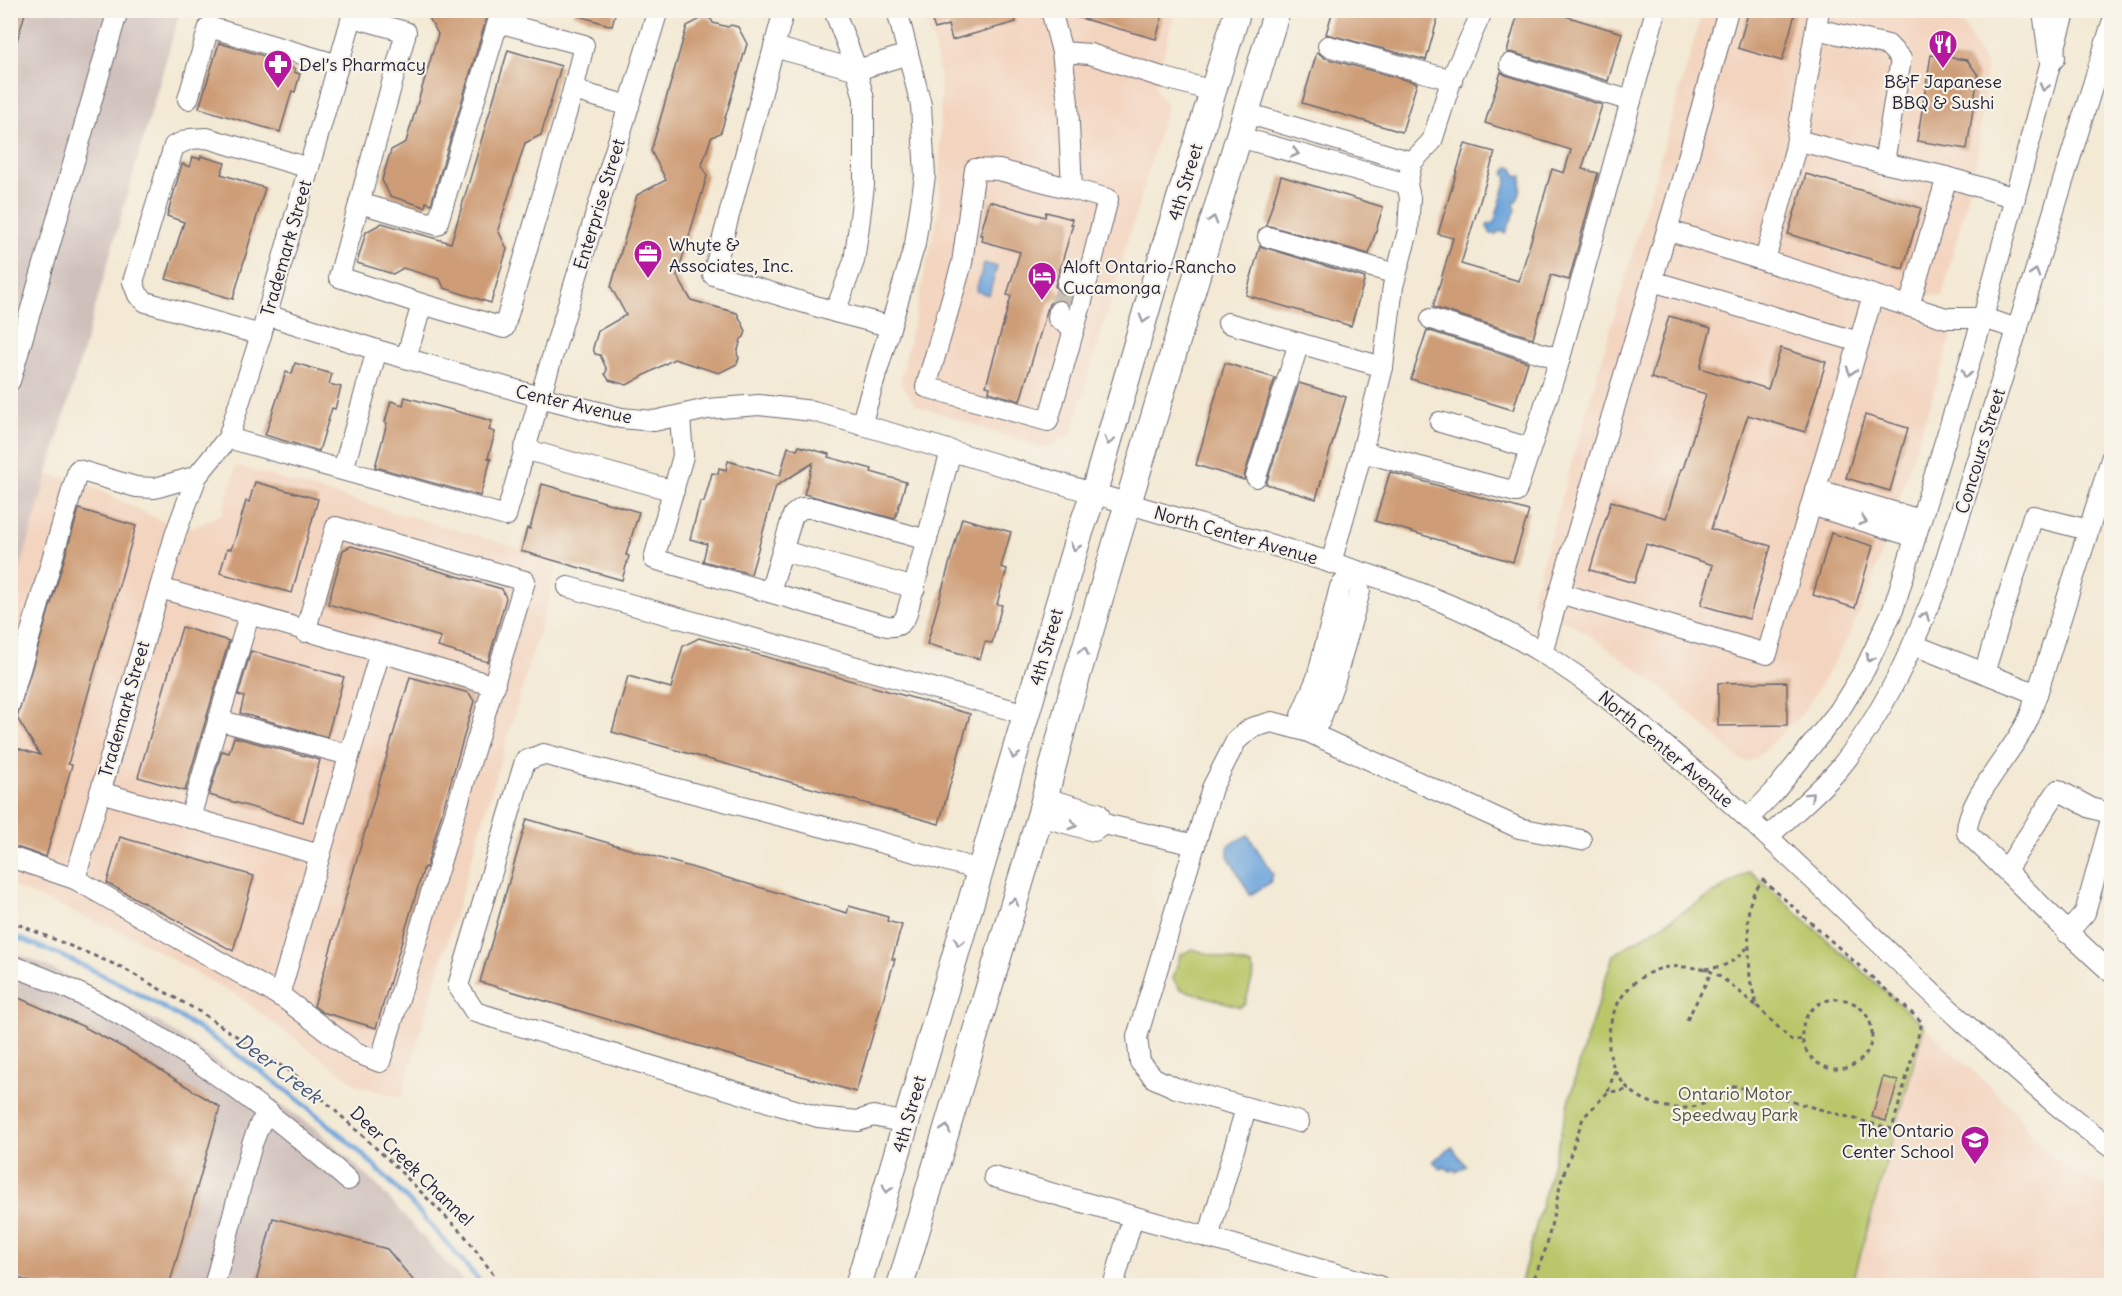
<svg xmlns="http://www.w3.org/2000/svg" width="2122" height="1296" font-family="Delius,sans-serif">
  <rect width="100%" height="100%" fill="#f7f3e8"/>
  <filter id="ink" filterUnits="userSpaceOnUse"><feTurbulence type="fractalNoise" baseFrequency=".0167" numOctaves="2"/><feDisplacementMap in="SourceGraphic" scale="12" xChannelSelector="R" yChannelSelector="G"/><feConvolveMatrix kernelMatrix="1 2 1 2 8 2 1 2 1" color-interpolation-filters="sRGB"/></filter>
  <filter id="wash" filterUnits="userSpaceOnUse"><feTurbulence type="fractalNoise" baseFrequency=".008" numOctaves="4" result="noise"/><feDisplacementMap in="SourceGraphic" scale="24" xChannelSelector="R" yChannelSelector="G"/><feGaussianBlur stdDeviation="1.35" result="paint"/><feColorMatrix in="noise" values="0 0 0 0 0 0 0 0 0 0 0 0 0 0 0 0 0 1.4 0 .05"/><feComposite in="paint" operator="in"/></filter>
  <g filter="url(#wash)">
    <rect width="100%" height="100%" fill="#f3e9d4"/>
    <g fill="#f3d4bf">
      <path d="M920,11H1175L1155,87L1167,106L1072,434L1044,449L916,405L900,382L939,209L941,80L933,41Z"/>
      <path d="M1703,11H1956L1986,66L1978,153L1942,297L1929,294L1921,321L1953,333L1868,594L1846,641L1803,713L1757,757L1747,762L1739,759L1666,691L1588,634L1531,602Z"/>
      <path d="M236,466L560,560L401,1098L357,1085L239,997L133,937L11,886L10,602L47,475L64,477L85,483L164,522L195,527L222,514Z"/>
      <path d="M1924,1026L2012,1107L2032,1136L2049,1154L2078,1175L2111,1189V1285L1852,1286Z"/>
    </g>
    <g fill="#cfc0bb">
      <path d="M11,11H180L11,602Z"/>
      <path d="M11,952L34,960L160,1023L319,1131L376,1184L466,1285L11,1286Z"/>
    </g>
    <g fill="#b9c76a" stroke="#6e7452" stroke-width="1.5">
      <path d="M1750,871L1924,1026L1852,1285L1520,1286L1581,1057L1613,955Z"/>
      <path d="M1192,949L1251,966L1254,972L1245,1004L1240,1007L1180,989L1173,979L1180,955Z"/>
    </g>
    <g fill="#6ca4db" stroke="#47638b" stroke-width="1.5">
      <path d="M1509,167L1513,168L1516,175L1522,176C1521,187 1521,196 1514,204L1516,210L1505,233L1499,231L1496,234H1491L1487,227L1488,224L1494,223L1507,179L1504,173Z"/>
      <path d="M984,263L997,267L989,295L976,291Z"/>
      <path d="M1248,835L1273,874L1270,883L1250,895L1228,856V845Z"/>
      <path d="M1452,1147L1466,1166L1456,1172L1454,1169L1450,1171L1445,1167L1441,1169L1433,1161Z"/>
    </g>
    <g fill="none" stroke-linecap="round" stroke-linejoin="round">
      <path stroke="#6ca4db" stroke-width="5" d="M10,935C130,980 240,1048 336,1131C391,1177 437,1232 484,1286"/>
    </g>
    <g id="blocks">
      <g fill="#ce9d77">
        <path d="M10,10H26L14,51H10Z"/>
        <path d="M431,10H489L431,204L426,202L425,207L390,196L382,180L391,150L406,142L438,34L429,18Z"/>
        <path d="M574,10H616L612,26L573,14Z"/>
        <path d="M928,10H1013L1016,22L952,40L948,25L935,29Z"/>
        <path d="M1070,10H1164L1156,39L1069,15Z"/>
        <path d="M1333,10H1440L1426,60L1326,34Z"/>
        <path d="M1519,10H1545L1622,33L1608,81L1514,53L1507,52Z"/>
        <path d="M1749,10H1796L1782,61L1738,48Z"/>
        <path d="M704,17L711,19L713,23L728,27L731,25L738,27L747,44L721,132L711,138L702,165L707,176L677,276L691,300L737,313L746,331L744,337L741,339L737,354L739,358L737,364L719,373L674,359L627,385L609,380L605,374L607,370L600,355L595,354L593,348L598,331L626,315L611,287L637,195L666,180L651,151L687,26Z"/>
        <path d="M219,43L271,58L272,62L295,69L294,72L300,74L295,92L292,91L280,132L199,108Z"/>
        <path d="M508,50L561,66L541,135L525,143L498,230L507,249L491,303L444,288L440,279L403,268L393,274L357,263L366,232L382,223L451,243Z"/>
        <path d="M1317,52L1325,58L1417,83L1402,132L1302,103Z"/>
        <path d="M1931,55L1967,60L1978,75L1967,149L1917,141Z"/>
        <path d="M1501,72L1506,75L1602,105L1582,169L1598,173L1569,280L1551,275L1533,338L1433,307L1453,238L1438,234L1465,144L1495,152L1461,264L1519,281L1552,169L1564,173L1571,150L1485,123Z"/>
        <path d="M201,156L225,163L221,174L265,188L233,299L166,279L184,222L167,216L182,164L190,167L193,157L200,159Z"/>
        <path d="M1806,174L1921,208L1903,269L1788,234Z"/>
        <path d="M1281,176L1383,207L1369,254L1266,225Z"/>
        <path d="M990,201L1045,217L1046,212L1072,219L1071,224H1073L1055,286L1058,291L1063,295H1071L1069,304L1060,299L1054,300L1049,304L1020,401L989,392L990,387L986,386L1011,296L1007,295L1020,252L982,241L983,235H980Z"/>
        <path d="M1260,246L1365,278L1351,326L1246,295Z"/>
        <path d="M1669,316L1711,328L1700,368L1768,389L1781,348L1826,362L1805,432L1748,415L1711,529L1771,546L1749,619L1701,605L1713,565L1646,544L1634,583L1590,570L1611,501L1666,518L1681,469H1683L1706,394L1651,378Z"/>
        <path d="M1427,330L1528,362L1513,410L1411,379Z"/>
        <path d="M295,363L332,374L329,384L341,387L335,409L332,408L319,451L265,435L286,372L292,374Z"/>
        <path d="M1225,363L1275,378L1245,473L1244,480L1196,465Z"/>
        <path d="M1299,383L1346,397L1316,499L1266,484Z"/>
        <path d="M405,397L492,421L489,430L495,432L488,458L491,459L480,496L375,467L387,423L385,422L391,401L403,405Z"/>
        <path d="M1865,415L1908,428L1890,491L1846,478Z"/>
        <path d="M799,446L829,454L828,457L872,469L871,472L906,482L895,519L804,494L813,463L776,486L751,574L703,561L707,544L690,539L700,502H704L712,473L718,474L719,468L726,470L728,461L780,476L788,447L797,450Z"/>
        <path d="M1390,472L1529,511L1513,562L1375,521Z"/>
        <path d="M255,482L318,499L292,593L220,573L227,549H231L235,539L246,501L249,502Z"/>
        <path d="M542,484L639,512L626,555L629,556L622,580L521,551L527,528L530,529Z"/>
        <path d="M79,509L136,526L68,764L72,765L46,857L10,845V746L40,755L17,718Z"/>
        <path d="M962,518L1011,532L1001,567L1007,569L997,604L1002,605L992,643L985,642L980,659L927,644Z"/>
        <path d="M1831,533L1873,546L1855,608L1813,595Z"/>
        <path d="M351,546L502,589L506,598L488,662L438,647L441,637L328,604L343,550Z"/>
        <path d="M182,627L229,641L185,791L138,777Z"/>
        <path d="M699,638L970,714L939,824L612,732L628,676L671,688L683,646Z"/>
        <path d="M251,651L344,677L327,737L240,713L244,697L238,695Z"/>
        <path d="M410,677L469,693L474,701L426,868L424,867L376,1028L322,1012L314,1006Z"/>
        <path d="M1787,682V725L1718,726V683Z"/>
        <path d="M234,737L320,760L303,822L209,795L222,751L229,753Z"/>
        <path d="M527,819L847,913L849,906L888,917L887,921L902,925L892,959H895L856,1092L480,982Z"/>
        <path d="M120,837L254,876L233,951L107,883Z"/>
        <path d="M10,994L82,1026L128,1050L220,1107L169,1286H44L10,1276Z"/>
        <path d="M1883,1077L1898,1081L1886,1121L1872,1117Z"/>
        <path d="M273,1218L387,1249L418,1286H255Z"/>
      </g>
    </g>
  </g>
  <g filter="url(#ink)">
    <use href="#blocks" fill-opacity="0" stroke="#6b6871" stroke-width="1.5"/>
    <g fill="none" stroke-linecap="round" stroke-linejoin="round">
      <path stroke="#c9c1b5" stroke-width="20" stroke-dasharray="20 10" stroke-linecap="butt" d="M1059,311L1067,284"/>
      <g stroke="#6b6871" stroke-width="22">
        <g id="minor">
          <path d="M784,10L713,275L835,312L889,326"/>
          <path d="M834,10L855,65L864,99V185L859,226L854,261L835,312"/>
          <path d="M1051,10L1062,52"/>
          <path d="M353,17L406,32L339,277L422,304"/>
          <path d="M1816,29L1888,45L1901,59L1884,163"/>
          <path d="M1328,46L1452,80"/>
          <path d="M774,47L857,70L908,54"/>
          <path d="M1510,64L1631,101"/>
          <path d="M188,99L209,27L339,65"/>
          <path d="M1246,113L1412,162"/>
          <path d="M1239,137L1407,184"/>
          <path d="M1797,140L1884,163L1947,177L2015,198"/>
          <path d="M1072,189L1108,199L1082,301L1048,421L926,387L962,263L975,169L999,170L1072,189L1068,103L1062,52L1090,54L1165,78L1213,91"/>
          <path d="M359,203L437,225L498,22L584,45L573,90"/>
          <path d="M1667,230L1946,318H1983L2018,329"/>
          <path d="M1268,237L1396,274"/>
          <path d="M1765,260L1795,150L1819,10"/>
          <path d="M1652,281L1859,342"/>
          <path d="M1067,284L1069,278L1077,276L1088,277"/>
          <path d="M1873,295L1811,505L1915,537"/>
          <path d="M1909,306L1947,177"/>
          <path d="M1059,311L1058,318L1074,330"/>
          <path d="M267,315L377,350L540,397L621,418L654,421L707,409L759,405L813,411C939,446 1063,485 1188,521C1307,556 1433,585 1539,651C1592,683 1639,723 1685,763C1792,854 1889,956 1994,1050C2032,1084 2070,1118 2112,1148"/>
          <path d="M1431,319L1560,359"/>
          <path d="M1228,323L1383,367"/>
          <path d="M261,335L146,302L138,295L133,282L174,146L190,139L207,138L309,168"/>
          <path d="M406,358L422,304L504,328L573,90L629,106"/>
          <path d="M10,381L118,10"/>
          <path d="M680,417L683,456L654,559L887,626C897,627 901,625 906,616L951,451"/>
          <path d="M1440,422L1530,448"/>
          <path d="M861,425L915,244L925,176L921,105L897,10"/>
          <path d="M228,438L506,516L540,397L658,10"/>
          <path d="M524,449L674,491"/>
          <path d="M1362,452L1516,492L1558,365L1656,10"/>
          <path d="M343,470L377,350"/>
          <path d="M1256,477L1299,343"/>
          <path d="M1815,489L1921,520"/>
          <path d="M783,551L915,588"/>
          <path d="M1331,563L1362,452L1383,367L1393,286L1408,231L1410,198L1407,184L1412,162L1432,141L1453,75L1483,10"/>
          <path d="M1354,571L1360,591L1335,680L1320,721L1306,731L1301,715L1317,678L1340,587Z"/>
          <path d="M568,587L1026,714"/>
          <path d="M770,592L793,515L802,508H814L927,540"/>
          <path d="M1559,593L1767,654L1811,505"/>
          <path d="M1914,645L2037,694L2112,456"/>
          <path d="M380,652L495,686"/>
          <path d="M1542,652L1683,176L1728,10"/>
          <path d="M1984,673L2033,516L2088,530"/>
          <path d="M2037,694C2033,704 2031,715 2026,724C2011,754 1965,802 1967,833C2016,879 2061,928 2112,973"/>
          <path d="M10,704L78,470L136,487L155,488L197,476"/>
          <path d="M218,720L349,755"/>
          <path d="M100,792L320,855L380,652L160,588"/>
          <path d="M1044,798L1098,813L1104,824"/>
          <path d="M1040,816L1094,831L1104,824L1195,845"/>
          <path d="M190,818L249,615"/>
          <path d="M1749,818L1774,792L1839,711L1865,669L1893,610L1983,318L2052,57L2066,10"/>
          <path d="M1768,837C1791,815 1817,794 1838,770C1885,713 1913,647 1940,579L2112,23"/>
          <path d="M10,857L75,879L176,532L197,476L228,438L261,335L354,10"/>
          <path d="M2006,870L2058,790L2091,808L2112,814"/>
          <path d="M75,879L285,999L355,1052L380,1062L525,581L336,527L305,632"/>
          <path d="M2067,933L2085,913L2112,816"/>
          <path d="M10,965C136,1009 250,1093 348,1180"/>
          <path d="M279,996L320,855"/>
          <path d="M1299,1122L1176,1088L1154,1078L1140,1062L1137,1037L1212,788L1236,741L1251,728L1272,722L1306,731L1519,828L1581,840"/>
          <path d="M906,1123L873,1116L858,1121L818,1117L475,1012L458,986L525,761L543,754L847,833L980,870"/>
          <path d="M994,1177L1379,1286"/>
          <path d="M1208,1238L1246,1108"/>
          <path d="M214,1286L252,1144L260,1124L269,1112"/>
          <path d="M1113,1286L1133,1217"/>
        </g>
      </g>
      <g stroke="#6b6871" stroke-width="28">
        <g id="major">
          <path d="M2046,10L2052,57"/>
          <path d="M858,1286L1078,538L1094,492L1160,263L1238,10"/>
          <path d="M900,1286L1040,816L1068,707L1116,543L1277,10"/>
        </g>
      </g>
      <g stroke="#6b6871" stroke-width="3" stroke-dasharray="4.5 4.5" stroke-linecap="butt">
        <path d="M1763,880L1922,1022L1892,1129L1735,1086C1708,1105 1688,1114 1655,1104C1576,1078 1606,958 1686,967C1692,968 1699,967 1704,969C1724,975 1740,994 1757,1006L1750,980L1748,919L1749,906L1754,892Z"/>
        <path d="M10,921L121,967L200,1012L301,1079L392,1163L465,1236L502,1286"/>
        <path d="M1705,969C1727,966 1732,964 1747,948"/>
        <circle cx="1837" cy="1034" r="35"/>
        <path d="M1757,1006L1792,1041L1802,1039"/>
        <path d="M1687,1020L1711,973"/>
        <path d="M1615,1070L1608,1092L1628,1090"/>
        <path d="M1531,1286L1546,1248L1561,1182L1583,1118L1608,1092"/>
      </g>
      <use href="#minor" stroke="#fff" stroke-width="20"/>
      <use href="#major" stroke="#fff" stroke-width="26"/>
    </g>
    <defs><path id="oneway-chevron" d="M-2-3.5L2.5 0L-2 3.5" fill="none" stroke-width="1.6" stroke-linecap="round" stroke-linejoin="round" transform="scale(1.5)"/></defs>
    <g stroke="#9c9ca7">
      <use href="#oneway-chevron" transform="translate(2044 87) rotate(105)"/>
      <use href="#oneway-chevron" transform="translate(1295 153) rotate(15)"/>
      <use href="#oneway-chevron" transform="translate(1213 220) rotate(-73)"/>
      <use href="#oneway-chevron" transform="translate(2035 273) rotate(-73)"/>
      <use href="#oneway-chevron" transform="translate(1144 319) rotate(106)"/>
      <use href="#oneway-chevron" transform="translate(1851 371) rotate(107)"/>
      <use href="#oneway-chevron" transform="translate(1966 374) rotate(107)"/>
      <use href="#oneway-chevron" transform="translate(1109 441) rotate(106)"/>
      <use href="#oneway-chevron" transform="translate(1863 521) rotate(17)"/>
      <use href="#oneway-chevron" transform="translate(1075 547) rotate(107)"/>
      <use href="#oneway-chevron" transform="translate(1925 616) rotate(-68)"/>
      <use href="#oneway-chevron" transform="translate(1084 651) rotate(-74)"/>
      <use href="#oneway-chevron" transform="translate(1870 658) rotate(117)"/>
      <use href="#oneway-chevron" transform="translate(1014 755) rotate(106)"/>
      <use href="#oneway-chevron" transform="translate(1810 796) rotate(-44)"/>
      <use href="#oneway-chevron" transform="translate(1073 825) rotate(16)"/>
      <use href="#oneway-chevron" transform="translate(1014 902) rotate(-73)"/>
      <use href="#oneway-chevron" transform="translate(959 942) rotate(106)"/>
      <use href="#oneway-chevron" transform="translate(946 1129) rotate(-73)"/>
      <use href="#oneway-chevron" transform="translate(887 1189) rotate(107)"/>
    </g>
  </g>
  <defs>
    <g id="restaurant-pin" transform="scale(1.5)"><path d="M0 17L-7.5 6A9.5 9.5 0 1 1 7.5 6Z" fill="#b5179e" stroke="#f7f3e8"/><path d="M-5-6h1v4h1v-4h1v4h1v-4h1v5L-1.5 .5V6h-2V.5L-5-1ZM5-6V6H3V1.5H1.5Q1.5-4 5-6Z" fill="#fff"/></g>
    <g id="pharmacy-pin" transform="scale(1.5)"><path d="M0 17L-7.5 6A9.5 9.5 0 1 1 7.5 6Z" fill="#b5179e" stroke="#f7f3e8"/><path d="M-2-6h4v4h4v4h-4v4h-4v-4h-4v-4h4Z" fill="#fff"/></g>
    <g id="office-pin" transform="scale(1.5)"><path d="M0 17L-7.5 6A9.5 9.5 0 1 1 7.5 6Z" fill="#b5179e" stroke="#f7f3e8"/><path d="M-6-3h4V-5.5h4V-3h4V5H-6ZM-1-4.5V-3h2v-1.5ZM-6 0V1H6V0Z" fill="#fff"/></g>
    <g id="hotel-pin" transform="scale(1.5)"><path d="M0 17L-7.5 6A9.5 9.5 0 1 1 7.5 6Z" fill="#b5179e" stroke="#f7f3e8"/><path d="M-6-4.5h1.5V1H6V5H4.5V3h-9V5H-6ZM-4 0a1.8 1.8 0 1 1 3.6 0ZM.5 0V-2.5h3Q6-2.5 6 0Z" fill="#fff"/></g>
    <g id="school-pin" transform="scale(1.5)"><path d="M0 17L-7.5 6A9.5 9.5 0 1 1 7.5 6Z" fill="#b5179e" stroke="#f7f3e8"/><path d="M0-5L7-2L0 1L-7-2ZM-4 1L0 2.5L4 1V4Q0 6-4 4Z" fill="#fff"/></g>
  </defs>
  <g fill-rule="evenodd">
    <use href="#restaurant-pin" x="1943" y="44"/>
    <use href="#pharmacy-pin" x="278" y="64"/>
    <use href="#office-pin" x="648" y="254"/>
    <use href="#hotel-pin" x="1042" y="276"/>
    <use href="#school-pin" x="1975" y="1140"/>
  </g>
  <g text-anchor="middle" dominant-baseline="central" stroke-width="4.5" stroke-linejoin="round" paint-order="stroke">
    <g font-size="18" fill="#22223b" stroke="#f7f3e8" text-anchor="start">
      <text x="299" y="64">Del’s Pharmacy</text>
      <text x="1943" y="81" text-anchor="middle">B&amp;F Japanese<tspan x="1943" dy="21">BBQ &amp; Sushi</tspan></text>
      <text x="669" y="244">Whyte &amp;<tspan x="669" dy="21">Associates, Inc.</tspan></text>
      <text x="1063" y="266">Aloft Ontario-Rancho<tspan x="1063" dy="21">Cucamonga</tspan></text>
      <text x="1954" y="1130" text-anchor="end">The Ontario<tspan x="1954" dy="21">Center School</tspan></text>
    </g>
    <g font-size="18" fill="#22223b" stroke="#f7f3e8">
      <text transform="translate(1185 182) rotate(-73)">4th Street</text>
      <text transform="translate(599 204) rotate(-73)">Enterprise Street</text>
      <text transform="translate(286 248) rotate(-74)">Trademark Street</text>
      <text transform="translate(574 404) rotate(13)">Center Avenue</text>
      <text transform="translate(1980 451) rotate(-73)">Concours Street</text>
      <text transform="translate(1236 535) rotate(16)">North Center Avenue</text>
      <text transform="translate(1046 647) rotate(-74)">4th Street</text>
      <text transform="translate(124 709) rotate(-74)">Trademark Street</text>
      <text transform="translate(1666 749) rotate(40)">North Center Avenue</text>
      <text transform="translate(909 1114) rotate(-74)">4th Street</text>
      <text transform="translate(412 1166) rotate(44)">Deer Creek Channel</text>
    </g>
    <g font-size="18" fill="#4f5449" stroke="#f7f3e8">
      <text x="1735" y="1093">Ontario Motor<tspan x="1735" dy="21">Speedway Park</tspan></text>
    </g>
    <g font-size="20" font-style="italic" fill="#40567b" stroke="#f7f3e8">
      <text transform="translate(279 1068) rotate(37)">Deer Creek</text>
    </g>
  </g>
  <rect width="2122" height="1296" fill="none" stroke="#f7f3e8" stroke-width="36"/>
</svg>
